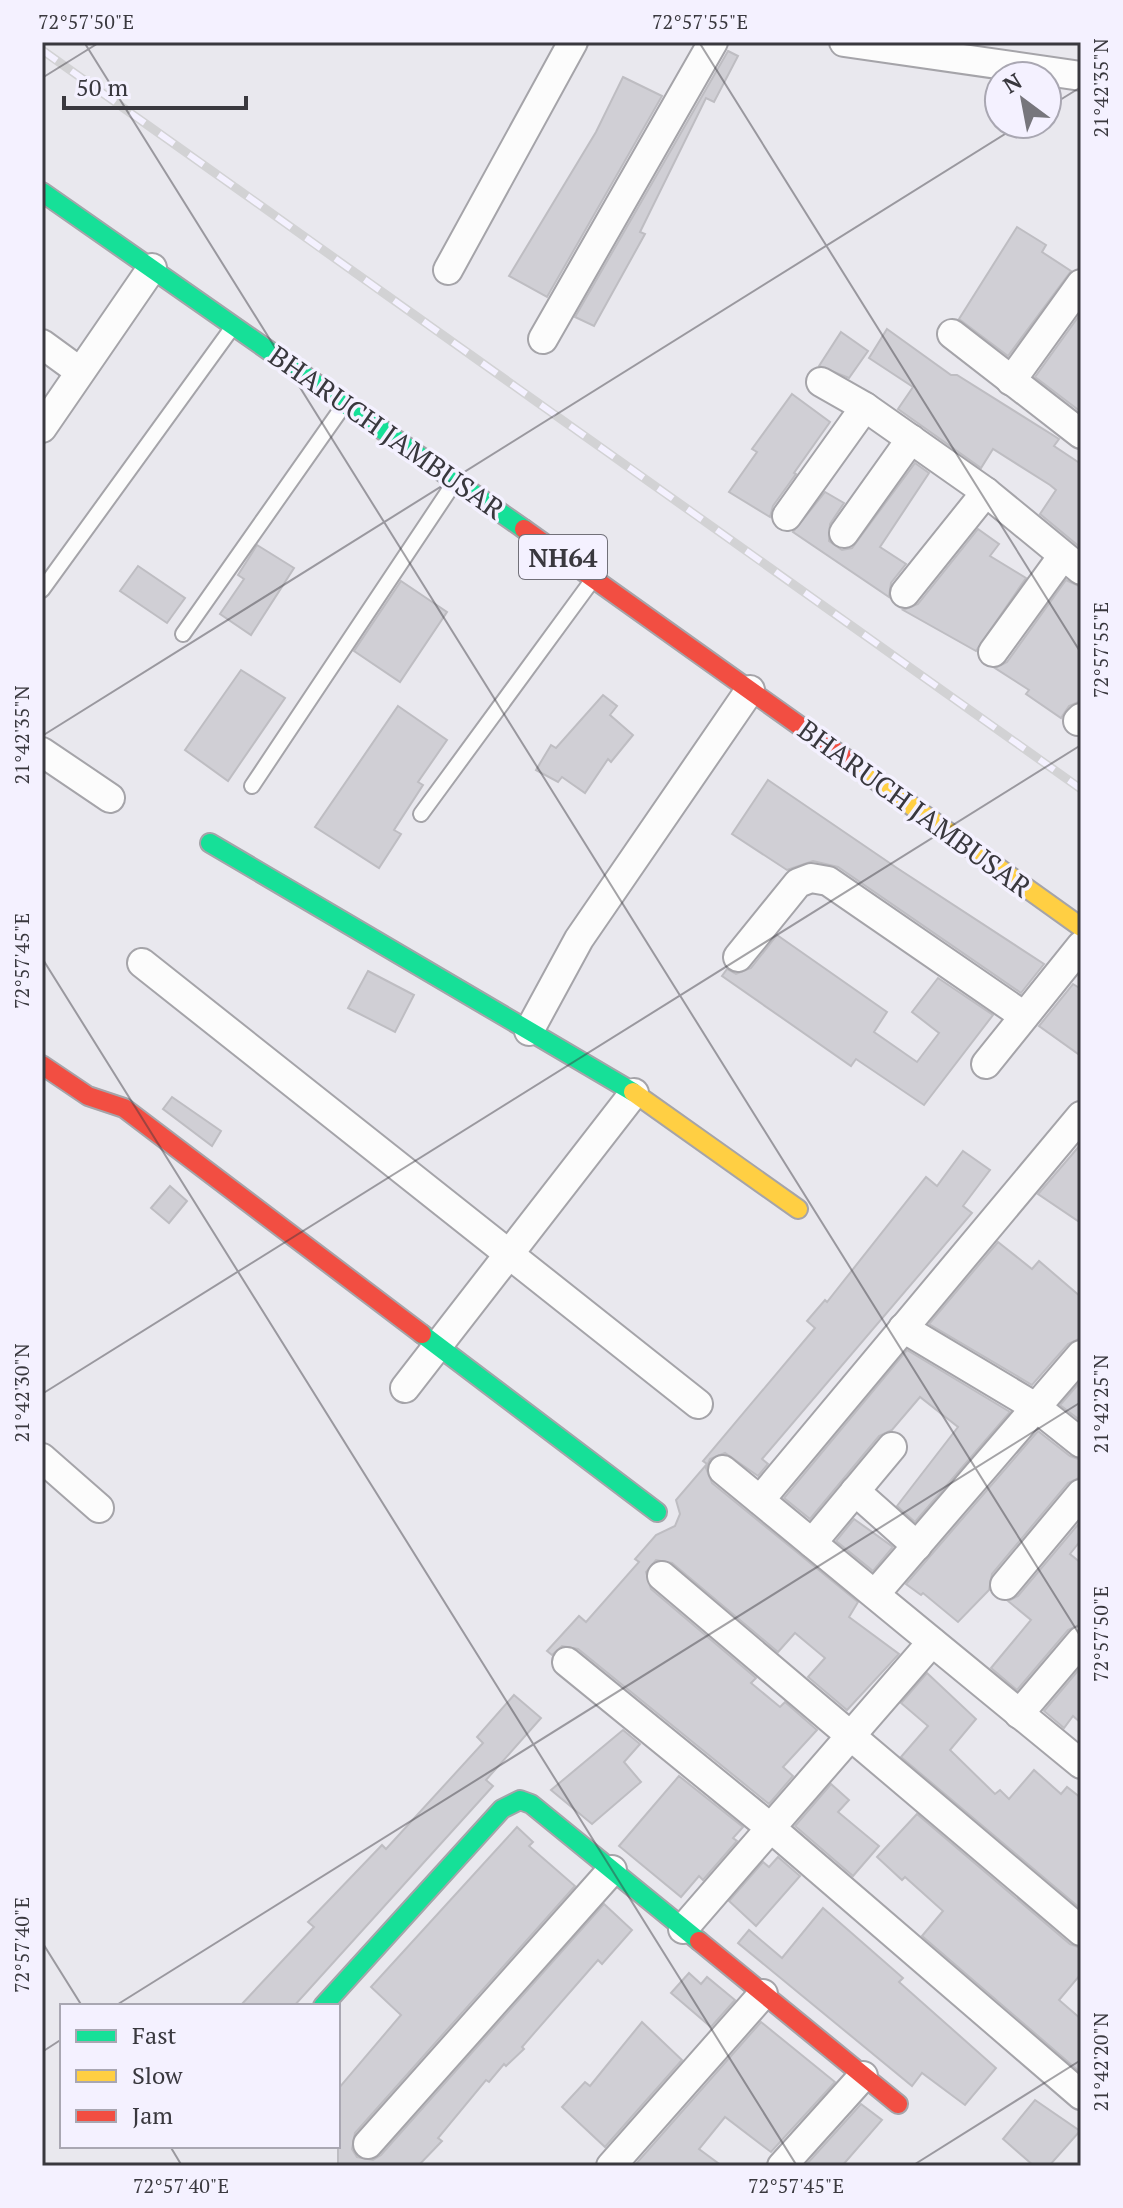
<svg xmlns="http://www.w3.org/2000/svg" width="1123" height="2208" font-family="'PT Serif',serif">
  <rect width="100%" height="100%" fill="#e9e8ee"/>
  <g fill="#d0cfd5" stroke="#bebdc2" stroke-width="2">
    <path d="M728,51L738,56L714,102L706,98L640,232L645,234L594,326L575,317Z"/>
    <path d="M623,77L662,96L547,297L509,276L596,132Z"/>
    <path d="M1017,227L1046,245L1042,252L1071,271L1008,356L959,319Z"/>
    <path d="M1081,313V412L1035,377Z"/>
    <path d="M887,329L951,375H957L1059,439L1054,446L1081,464V548L1040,514L1056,490L1050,485L993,449L981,468L898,409L913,387L869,358Z"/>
    <path d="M841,332L868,351L849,378L819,366Z"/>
    <path d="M792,394L830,422L794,473L796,474L773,506L770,517L729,492L757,452L752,449Z"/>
    <path d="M915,463L929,473L880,547L906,564L891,583L889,597L793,532L825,492L844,503L830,524L829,541L842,550L852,548Z"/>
    <path d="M978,529L999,544L990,556L1026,578L976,651L903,610L918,604Z"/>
    <path d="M257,545L294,568L251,635L220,614L244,579L238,575Z"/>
    <path d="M138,566L185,598L167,623L120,591Z"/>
    <path d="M1066,580L1081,587V701L1069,706L1061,718L1026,694L1029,690L995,668L1007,662Z"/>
    <path d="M401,581L447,612L400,682L354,651Z"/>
    <path d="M241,670L285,698L228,781L185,750Z"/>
    <path d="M603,695L617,706L610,715L633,735L611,762L608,759L585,793L562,777L558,782L536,770L551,745L556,748Z"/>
    <path d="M398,706L447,740L418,782L423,785L394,830L401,834L379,868L315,827Z"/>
    <path d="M768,780L897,868L1044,964L1021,993L838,867L813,861L787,870L732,834Z"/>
    <path d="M777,935L887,1012L874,1032L917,1062L939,1033L912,1012L938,978L993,1015L924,1105L856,1059L851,1066L722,976L727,969L736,974L751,968Z"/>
    <path d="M368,971L414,995L395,1032L348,1008Z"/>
    <path d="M1073,984L1081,989V1056L1039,1026Z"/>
    <path d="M172,1097L221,1131L212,1146L163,1109Z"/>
    <path d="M1081,1144V1223L1038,1194Z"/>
    <path d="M963,1151L990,1170L963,1206L972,1213L762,1459L768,1464L758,1476L725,1453L710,1459L706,1468L712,1483L858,1602L849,1617L899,1654L847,1710L808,1677L825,1658L795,1633L778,1652L672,1563L656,1560L646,1572L651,1589L756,1678L751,1683L780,1707L785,1702L817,1730L783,1767L793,1776L769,1804L578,1649L562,1646L552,1655L547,1651L579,1616L586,1622L639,1562L635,1559L656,1535L675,1526L680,1514L676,1500L707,1464L703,1461L815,1328L807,1321L825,1300L827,1302L926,1177L937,1186Z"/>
    <path d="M170,1186L187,1201L169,1223L151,1208Z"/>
    <path d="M998,1242L1032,1269L1039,1261L1081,1297V1338L1068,1344L1032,1385L929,1324Z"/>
    <path d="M907,1350L1010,1412L915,1522L897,1506L958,1427L920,1397L892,1430L879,1436L810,1519L784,1498Z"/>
    <path d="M1081,1381V1421L1060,1405Z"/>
    <path d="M1038,1431L1070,1456L1081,1460V1477L1068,1483L992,1574L989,1590L958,1622L923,1593L921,1595L906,1584Z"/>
    <path d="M854,1519L893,1547L873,1571L836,1541Z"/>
    <path d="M1081,1521V1540L1070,1554L1081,1563V1624L1068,1630L1017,1690L991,1668L1031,1620L1008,1601L1018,1596Z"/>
    <path d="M1081,1667V1723L1073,1716L1064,1728L1044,1711Z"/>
    <path d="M927,1673L976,1719L950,1750L995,1794L1000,1790L1009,1799L1034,1770L1061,1794L1067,1787L1081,1798V1909L901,1757L928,1726L901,1703Z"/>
    <path d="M514,1695L541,1718L486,1780L493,1786L294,2006H240L314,1927L308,1922L382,1845L386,1849L483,1743L477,1737Z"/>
    <path d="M623,1730L640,1744L624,1762L641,1782L592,1824L551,1790Z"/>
    <path d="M679,1776L743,1827L733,1838L737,1841L703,1880L699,1876L681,1897L619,1846Z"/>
    <path d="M831,1784L849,1800L838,1812L879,1846L853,1876L795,1826Z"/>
    <path d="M917,1814L1070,1944L1081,1948V1974L1059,2000L1081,2019V2073L922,1936L943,1911L905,1877L902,1880L877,1857Z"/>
    <path d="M517,1827L533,1842L529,1846L575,1886L355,2133L352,2149L357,2157L373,2160L381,2155L604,1904L632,1930L602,1964L598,1960L522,2047L524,2049L506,2066L504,2064L489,2082L486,2080L438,2138L442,2141L418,2166H338V2089L401,2015L371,1987Z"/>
    <path d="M778,1857L800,1876L756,1926L729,1901L763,1862L769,1867Z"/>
    <path d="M823,1908L903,1978L899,1982L996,2068L965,2105L922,2073L912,2086L738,1943L749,1930L782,1958Z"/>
    <path d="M689,1973L701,1984L707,1977L735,2000L711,2027L671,1993Z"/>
    <path d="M642,2022L682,2060L605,2147L562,2107L585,2082L590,2086Z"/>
    <path d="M761,2022L835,2082L771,2152L725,2117L699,2149L722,2166H634Z"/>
    <path d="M1035,2100L1080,2131L1049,2166H1034L1003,2139Z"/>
    <path d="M861,2104L882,2120L842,2166H805Z"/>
  </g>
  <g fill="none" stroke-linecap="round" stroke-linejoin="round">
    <g stroke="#a5a4a9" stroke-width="18">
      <g id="lane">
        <path d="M42,590L232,328"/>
        <path d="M183,634L344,405"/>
        <path d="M252,786L454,483"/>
        <path d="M421,814L591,582"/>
      </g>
    </g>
    <g stroke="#a5a4a9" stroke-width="32">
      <g id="street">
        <path d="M844,42L1081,76"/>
        <path d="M448,270L573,42"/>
        <path d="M952,334L1081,434"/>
        <path d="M543,339L713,42"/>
        <path d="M42,344L79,371"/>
        <path d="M1011,381L1081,284"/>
        <path d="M821,382L865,407L986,492L1081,570"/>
        <path d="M42,428L152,268"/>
        <path d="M787,516L865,407"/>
        <path d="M844,533L911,439"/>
        <path d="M905,593L986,492"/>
        <path d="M993,652L1062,557"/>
        <path d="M1078,721L1081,718"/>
        <path d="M42,752L110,798"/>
        <path d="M738,957L798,883L811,878L828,881L1024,1016"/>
        <path d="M142,963L698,1404"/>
        <path d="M529,1031L579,939L750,690"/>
        <path d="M986,1064L1081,946"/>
        <path d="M903,1328L1037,1408L1081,1443"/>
        <path d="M405,1388L634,1093"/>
        <path d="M42,1458L99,1508"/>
        <path d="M723,1470L1081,1764"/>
        <path d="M855,1491L917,1546"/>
        <path d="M760,1500L1081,1116"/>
        <path d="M812,1543L892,1447"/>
        <path d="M662,1576L1081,1931"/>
        <path d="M1005,1585L1081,1494"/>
        <path d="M875,1594L1081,1355"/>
        <path d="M567,1662L772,1829L1081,2095"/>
        <path d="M1019,1714L1081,1641"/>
        <path d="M683,1929L932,1642"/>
        <path d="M368,2144L612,1870"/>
        <path d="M611,2166L763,1994"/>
        <path d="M782,2166L863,2076"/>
      </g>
    </g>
    <g stroke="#a5a4a9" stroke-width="22">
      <g id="fast">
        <path d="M42,192L524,529"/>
        <path d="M210,843L633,1092"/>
        <path d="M422,1334L657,1512"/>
        <path d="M323,2006L502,1809L520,1800L531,1804L699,1941"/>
      </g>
    </g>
    <g stroke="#a5a4a9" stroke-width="22">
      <g id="slow">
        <path d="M849,761L1081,927"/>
        <path d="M633,1092L798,1209"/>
      </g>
    </g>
    <g stroke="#a5a4a9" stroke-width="22">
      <g id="jam">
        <path d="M524,529L849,761"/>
        <path d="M42,1065L88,1096L124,1108L422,1334"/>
        <path d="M699,1941L898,2104"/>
      </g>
    </g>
    <use href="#lane" stroke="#fcfcfc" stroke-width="14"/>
    <use href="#street" stroke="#fcfcfc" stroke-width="28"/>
    <use href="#fast" stroke="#16e098" stroke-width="18"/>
    <use href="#slow" stroke="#ffcf43" stroke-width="18"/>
    <use href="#jam" stroke="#f24e42" stroke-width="18"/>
    <g stroke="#d2d2d4" stroke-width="9">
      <path id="rail" d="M42,50L1081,789"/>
    </g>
    <use href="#rail" stroke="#f4f1ff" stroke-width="6" stroke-dasharray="18" stroke-linecap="butt"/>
  </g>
  <path fill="none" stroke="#39383e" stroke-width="2" stroke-opacity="0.45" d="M84,42L1081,1637M699,42L1081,653M42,78L100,42M1047,108L1081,87M42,736L1021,124M42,958L797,2166M42,1394L1081,745M42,1942L82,2006M115,2006L1081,1402M42,2052L62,2039M170,2146L182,2166M912,2166L1081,2060"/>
  <g text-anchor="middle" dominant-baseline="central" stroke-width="7" stroke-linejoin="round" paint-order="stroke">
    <rect fill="#f4f1ff" stroke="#717078" stroke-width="2" x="519" y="535" width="88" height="44" rx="6"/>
    <g font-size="26" font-weight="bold" fill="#39383e">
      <text x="563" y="557">NH64</text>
    </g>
    <g font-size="28" fill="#39383e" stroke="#f4f1ff">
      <text transform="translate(387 432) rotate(35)">BHARUCH JAMBUSAR</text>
      <text transform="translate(915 808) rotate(36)">BHARUCH JAMBUSAR</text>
    </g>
  </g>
  <rect width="1123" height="2208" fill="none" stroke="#f4f1ff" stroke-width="88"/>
  <rect x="60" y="2004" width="280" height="144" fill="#f4f1ff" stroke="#a9a7b2" stroke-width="2"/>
  <rect x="76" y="2030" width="40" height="12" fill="#16e098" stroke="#a9a7b2" stroke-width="2"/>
  <text x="132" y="2044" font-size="24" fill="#39383e">Fast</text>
  <rect x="76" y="2070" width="40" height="12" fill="#ffcf43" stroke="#a9a7b2" stroke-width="2"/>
  <text x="132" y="2084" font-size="24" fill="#39383e">Slow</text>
  <rect x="76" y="2110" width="40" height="12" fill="#f24e42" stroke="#a9a7b2" stroke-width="2"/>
  <text x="132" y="2124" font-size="24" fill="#39383e">Jam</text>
  <g transform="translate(1023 100) rotate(328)"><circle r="38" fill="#f4f1ff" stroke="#a9a7b2" stroke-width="2"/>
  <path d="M0-6L14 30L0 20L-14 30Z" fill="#77767c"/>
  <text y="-12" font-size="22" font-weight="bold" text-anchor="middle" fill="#39383e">N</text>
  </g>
  <path d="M64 96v12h182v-12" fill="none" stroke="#39383e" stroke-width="4"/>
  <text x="76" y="96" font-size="24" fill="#39383e" stroke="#f4f1ff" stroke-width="6" paint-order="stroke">50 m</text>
  <rect x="44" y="44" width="1035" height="2120" fill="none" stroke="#39383e" stroke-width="3"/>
  <g font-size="20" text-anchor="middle" fill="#39383e">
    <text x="86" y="29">72°57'50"E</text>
    <text x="700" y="29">72°57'55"E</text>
    <text transform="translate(1101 88) rotate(-90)" y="7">21°42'35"N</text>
    <text transform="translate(1101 650) rotate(-90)" y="7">72°57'55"E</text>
    <text transform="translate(22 735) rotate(-90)" y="7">21°42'35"N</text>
    <text transform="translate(22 961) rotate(-90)" y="7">72°57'45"E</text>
    <text transform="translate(22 1393) rotate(-90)" y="7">21°42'30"N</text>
    <text transform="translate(1101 1404) rotate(-90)" y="7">21°42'25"N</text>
    <text transform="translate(1101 1634) rotate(-90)" y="7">72°57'50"E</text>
    <text transform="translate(22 1945) rotate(-90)" y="7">72°57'40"E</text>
    <text transform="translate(1101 2062) rotate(-90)" y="7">21°42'20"N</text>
    <text x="181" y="2193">72°57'40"E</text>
    <text x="796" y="2193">72°57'45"E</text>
  </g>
</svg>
